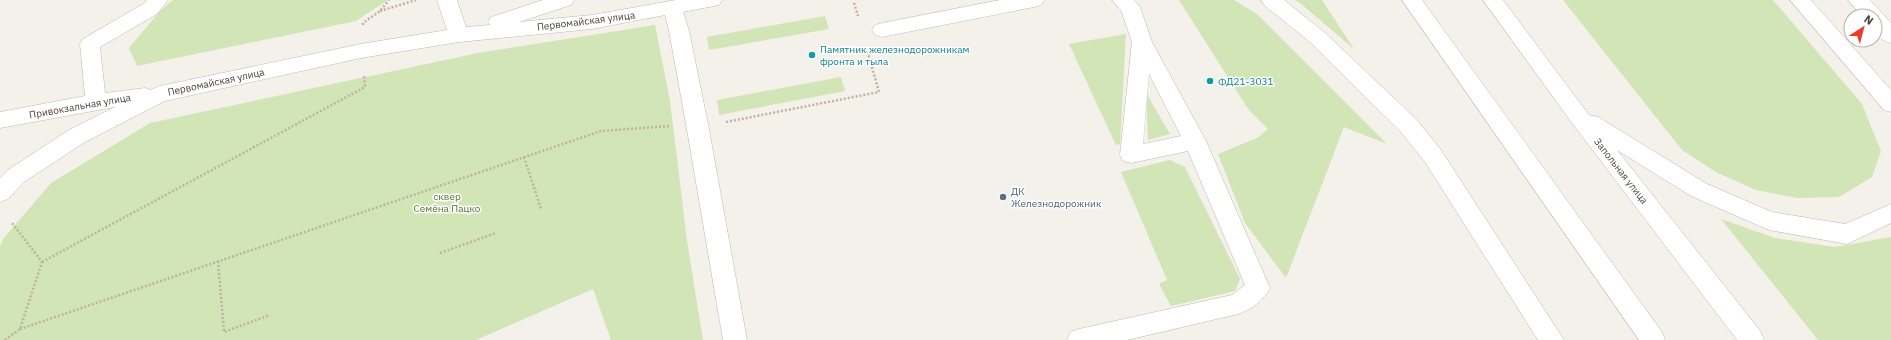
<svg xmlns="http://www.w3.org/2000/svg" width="1891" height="340" font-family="'IBM Plex Sans',sans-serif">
  <rect width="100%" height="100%" fill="#f4f0ea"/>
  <g fill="#d2e5b6">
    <path d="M173,0H388L356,21L137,66L129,48L160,11Z"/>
    <path d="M1179,0H1234L1257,14L1387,144L1344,127L1286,278L1245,223L1218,154L1257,138L1268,129L1248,109Z"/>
    <path d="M1295,0H1322L1354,49L1300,3Z"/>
    <path d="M1563,0H1773L1862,104L1881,151L1872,177L1839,197L1797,198L1756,190L1716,172L1682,150Z"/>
    <path d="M825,16L829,29L709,50L707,37Z"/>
    <path d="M655,25L670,101L687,241L703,340H611L593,289L476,340H0V246L3,239L51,183L150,123L478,53Z"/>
    <path d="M1126,34L1120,144L1116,145L1069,44Z"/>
    <path d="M841,77L845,91L719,115L717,100Z"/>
    <path d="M1146,93L1170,134L1148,140Z"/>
    <path d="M1170,160L1185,167L1240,279L1235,291L1171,306L1159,284L1167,280L1121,172Z"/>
    <path d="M1721,219L1775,238L1835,247L1891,237V340H1818Z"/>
  </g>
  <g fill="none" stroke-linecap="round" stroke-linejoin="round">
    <g stroke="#bfb8ad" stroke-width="1">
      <g id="minor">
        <path d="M147,0H168L157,14L100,47L105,93L145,88L150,90L160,86L361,44L447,30L437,0H457L466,27L490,25L488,22L491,17L543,0H574L571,5L519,22L592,15L676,0H722L719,5L683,12L689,31L708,124L747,340H723L686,124L669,31L665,15L592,29L459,42L361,58L165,101L85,142L24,182L8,199L0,202V178L8,170L69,130L115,107L0,128V112L85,96L80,44L83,39L143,4Z"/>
        <path d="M1000,0H1044L1041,5L1034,7L882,37L875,35L872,30L875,25L882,23Z"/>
        <path d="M1112,0H1134L1140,7L1152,42L1206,141L1270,288C1264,300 1251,310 1238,314L1127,340H1067L1070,332L1079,329L1232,295L1245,285L1188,151L1131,163L1123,161L1120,155L1132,42L1121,10ZM1149,74L1181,136L1143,144Z"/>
        <path d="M1261,0H1284L1324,32L1417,120L1441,150L1564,340H1538L1425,162L1401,132L1310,42L1264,5Z"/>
        <path d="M1402,0H1422L1662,332L1665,340H1639Z"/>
        <path d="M1483,0H1503L1589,115L1598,117L1707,184L1772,212L1845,224L1891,204V223L1847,244L1769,230L1691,196L1617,150L1761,332L1764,340H1737L1572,123Z"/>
        <path d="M1790,0H1811L1891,90V112L1884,110Z"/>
        <path d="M1848,0H1870L1891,23V43C1876,39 1875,30 1875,16H1862Z"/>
      </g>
    </g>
    <g stroke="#c0b29f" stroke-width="2.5" stroke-dasharray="2 2" stroke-linecap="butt">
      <path d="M854,3L858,16"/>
      <path d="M380,11L416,0"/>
      <path d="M363,25V23L380,11L389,0"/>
      <path d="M726,122L879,92L867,50"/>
      <path d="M524,157L541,209"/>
      <path d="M440,253L496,233"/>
      <path d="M218,261L224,332L270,315"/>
      <path d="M42,262L365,87L364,76"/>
      <path d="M20,329L601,131L669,126"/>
      <path d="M5,340L20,329L42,262L12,223"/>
    </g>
    <use href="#minor" fill="#fff" fill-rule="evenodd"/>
  </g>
  <g fill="#0f9aa8" stroke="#fff" stroke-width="1.5">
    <circle cx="812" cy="55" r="4"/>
    <circle cx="1210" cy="81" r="4"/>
  </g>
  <circle fill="#5c6f8a" stroke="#fff" stroke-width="1.5" cx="1003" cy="197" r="4"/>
  <g text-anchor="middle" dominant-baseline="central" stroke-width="3" stroke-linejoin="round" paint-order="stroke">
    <g font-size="10" fill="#474139" stroke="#fff">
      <text transform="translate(586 21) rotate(-7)">Первомайская улица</text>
      <text transform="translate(216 82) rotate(-12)">Первомайская улица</text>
      <text transform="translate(80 106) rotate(-10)">Привокзальная улица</text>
      <text transform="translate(1621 171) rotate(52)">Запольная улица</text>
    </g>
    <g font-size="10" fill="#0d838f" stroke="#fff" text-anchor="start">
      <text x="820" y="49">Памятник железнодорожникам<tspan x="820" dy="12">фронта и тыла</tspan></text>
      <text x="1218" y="81">ФД21-3031</text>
    </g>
    <g font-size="10" fill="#4e5e75" stroke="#fff" text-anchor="start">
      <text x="1011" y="191">ДК<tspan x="1011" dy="12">Железнодорожник</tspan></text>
    </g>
    <g font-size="10" fill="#4e762f" stroke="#fff">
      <text x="447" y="196">сквер<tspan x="447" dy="12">Семёна Пацко</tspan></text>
    </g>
  </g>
  <g transform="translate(1863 28) rotate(36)"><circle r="19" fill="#ffffff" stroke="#b5b3b0"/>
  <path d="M0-3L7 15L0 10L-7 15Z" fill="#eb3c2a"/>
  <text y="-6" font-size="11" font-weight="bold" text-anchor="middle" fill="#474139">N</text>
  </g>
</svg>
